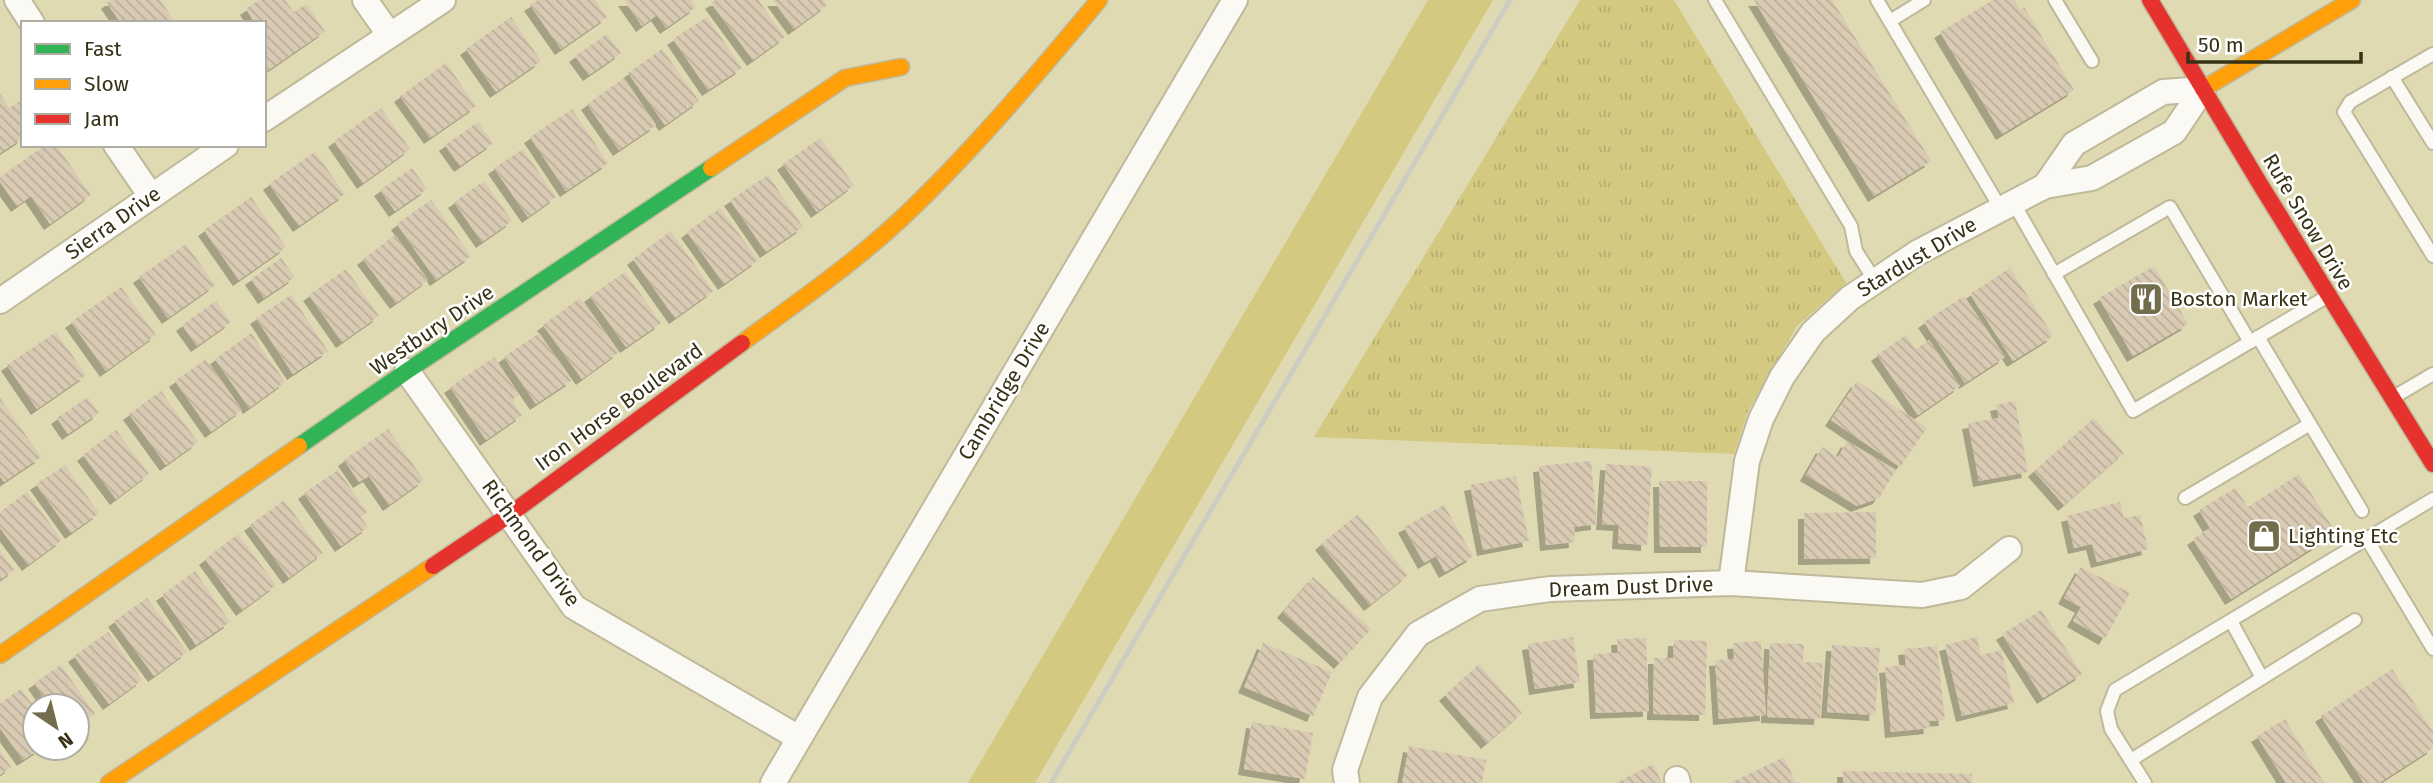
<svg xmlns="http://www.w3.org/2000/svg" width="2433" height="783" font-family="'Fira Sans',sans-serif">
  <defs>
    <pattern id="grass-tufts" width="24" height="20" patternUnits="userSpaceOnUse" patternTransform="scale(1.75)"><rect width="24" height="20" fill="#d4c980"/><path d="M3 7l-1-3M5 7V3M7 7l1-3M15 17l-1-3M17 17v-4M19 17l1-3" fill="none" stroke="#b7ad6e"/></pattern>
    <pattern id="building-back-hatch" width="6" height="6" patternUnits="userSpaceOnUse" patternTransform="scale(1.75)"><rect width="6" height="6" fill="#d9cab4"/><path d="M-1 5l2 2M0 0l6 6M5-1l2 2" fill="none" stroke="#bbae9a"/></pattern>
    <filter id="shadow"><feDropShadow dx="-6" dy="6" stdDeviation="0" flood-color="#0004"/></filter>
  </defs>
  <rect width="100%" height="100%" fill="#e0dab3"/>
  <path fill="url(#grass-tufts)" d="M1580,0H1674L1846,283L1797,326L1748,411L1734,454L1314,437Z"/>
  <path fill="#d4c980" d="M1428,0H1493L1035,783H968Z"/>
  <g fill="url(#building-back-hatch)" filter="url(#shadow)">
    <path d="M111,0H160L176,23H121L107,3Z"/>
    <path d="M259,0H285L294,12L306,4L325,31L267,71L264,67V23H255L246,9Z"/>
    <path d="M538,0H595L607,17L561,49L530,5Z"/>
    <path d="M624,0H691L696,7L666,28L657,15L642,26Z"/>
    <path d="M716,0H758L785,37L753,60L711,3Z"/>
    <path d="M773,0H823L827,5L794,29Z"/>
    <path d="M1754,0H1832L1931,161L1874,196Z"/>
    <path d="M1993,0H2015L2021,10L2024,7L2074,90L2002,134L1940,32Z"/>
    <path d="M511,17L541,61L496,92L466,49Z"/>
    <path d="M707,17L742,68L708,90L673,39Z"/>
    <path d="M607,34L621,53L589,75L575,56Z"/>
    <path d="M662,49L699,101L665,125L628,73Z"/>
    <path d="M446,63L476,106L430,138L400,96Z"/>
    <path d="M624,78L656,125L619,150L587,104Z"/>
    <path d="M0,94L9,108L23,99V138L0,153Z"/>
    <path d="M381,108L410,149L363,183L334,141Z"/>
    <path d="M572,109L608,163L566,191L530,137Z"/>
    <path d="M478,122L493,143L460,166L445,145Z"/>
    <path d="M820,138L854,185L817,212L783,164Z"/>
    <path d="M45,145H56L91,195L50,224L31,196L17,206L0,182V177Z"/>
    <path d="M523,149L556,197L528,217L494,168Z"/>
    <path d="M315,152L345,194L299,226L269,184Z"/>
    <path d="M412,168L427,189L395,211L380,190Z"/>
    <path d="M768,175L803,227L766,252L730,200Z"/>
    <path d="M484,181L512,221L482,242L454,202Z"/>
    <path d="M251,197L286,247L239,280L204,230Z"/>
    <path d="M431,200L471,256L436,280L397,224Z"/>
    <path d="M720,208L758,260L724,284L687,232Z"/>
    <path d="M671,231L713,291L675,318L633,259Z"/>
    <path d="M395,235L428,280L396,303L363,259Z"/>
    <path d="M186,244L215,285L168,318L139,277Z"/>
    <path d="M281,258L295,277L264,298L251,279Z"/>
    <path d="M2154,266L2188,324L2133,356L2099,298Z"/>
    <path d="M2010,268L2053,336L2013,361L1970,294Z"/>
    <path d="M346,269L379,316L342,342L309,295Z"/>
    <path d="M625,272L661,323L626,347L590,296Z"/>
    <path d="M121,287L156,335L106,371L71,322Z"/>
    <path d="M291,295L328,351L293,374L256,318Z"/>
    <path d="M1964,296L2005,357L1965,383L1924,322Z"/>
    <path d="M580,298L619,352L582,379L543,325Z"/>
    <path d="M216,301L231,322L197,346L182,325Z"/>
    <path d="M56,332L86,375L37,409L7,365Z"/>
    <path d="M251,333L285,382L249,408L215,359Z"/>
    <path d="M539,333L572,380L536,404L504,357Z"/>
    <path d="M1906,335L1916,349L1929,340L1960,386L1918,415L1877,355Z"/>
    <path d="M494,357L519,395L512,400L522,415L486,440L450,387Z"/>
    <path d="M206,359L242,410L211,432L175,381Z"/>
    <path d="M1857,381L1927,428L1900,467L1831,420Z"/>
    <path d="M161,391L198,442L166,465L129,414Z"/>
    <path d="M88,397L99,413L68,434L57,418Z"/>
    <path d="M0,398L41,457L4,482L0,476Z"/>
    <path d="M2015,401L2028,472L1979,481L1968,423L1999,418L1996,405Z"/>
    <path d="M2094,418L2124,453L2064,505L2034,471Z"/>
    <path d="M388,429L424,480L389,505L369,476L359,482L344,460Z"/>
    <path d="M116,430L149,474L116,499L83,455Z"/>
    <path d="M1847,441L1896,470L1879,498L1857,506L1806,475L1822,447L1838,457Z"/>
    <path d="M1591,461L1597,524L1574,527L1575,542L1546,545L1539,466Z"/>
    <path d="M1606,464L1652,467L1647,545L1618,543L1619,525L1602,524Z"/>
    <path d="M65,465L99,513L71,533L36,484Z"/>
    <path d="M338,470L367,512L361,517L368,527L341,546L304,493Z"/>
    <path d="M2299,474L2336,533L2231,599L2193,539L2210,528L2199,510L2235,488L2248,507Z"/>
    <path d="M1516,476L1529,541L1483,550L1470,485Z"/>
    <path d="M1659,481H1707V547H1660Z"/>
    <path d="M27,492L62,540L28,565L0,528V512Z"/>
    <path d="M284,500L323,553L289,578L250,525Z"/>
    <path d="M2120,502L2124,518L2140,515L2148,549L2097,562L2092,544L2074,548L2067,516Z"/>
    <path d="M1444,505L1473,556L1445,572L1436,556L1424,563L1404,527Z"/>
    <path d="M1876,512V558L1804,559V513Z"/>
    <path d="M1358,514L1408,575L1370,605L1321,544Z"/>
    <path d="M238,534L276,585L242,610L205,559Z"/>
    <path d="M0,550L14,570L0,580Z"/>
    <path d="M2081,567L2130,593L2105,639L2073,621L2081,607L2064,598Z"/>
    <path d="M195,571L230,622L196,645L162,595Z"/>
    <path d="M1313,577L1371,629L1340,663L1283,612Z"/>
    <path d="M147,598L187,652L154,676L114,621Z"/>
    <path d="M2041,610L2082,674L2043,698L2002,634Z"/>
    <path d="M108,632L142,680L109,704L74,656Z"/>
    <path d="M1573,637L1580,682L1535,689L1528,644Z"/>
    <path d="M1977,637L1981,655L2001,650L2014,703L1962,716L1945,645Z"/>
    <path d="M1646,638L1649,711L1596,713L1593,654L1618,653L1617,639Z"/>
    <path d="M1674,640L1707,641L1705,715L1653,714L1654,658H1673Z"/>
    <path d="M1761,641L1766,715L1719,719L1715,660L1734,659L1733,643Z"/>
    <path d="M1263,643L1332,672L1313,716L1244,687Z"/>
    <path d="M1770,643L1804,644L1803,662L1823,663L1820,719L1767,717Z"/>
    <path d="M1832,645L1880,648L1875,715L1827,712Z"/>
    <path d="M1937,646L1945,720L1929,721L1930,728L1891,732L1885,667L1906,665L1904,649Z"/>
    <path d="M1479,664L1522,713L1487,743L1445,695Z"/>
    <path d="M61,665L95,714L77,726V706H50L34,683Z"/>
    <path d="M2392,669L2433,732V748L2379,783H2364L2321,716Z"/>
    <path d="M21,689L35,708V748H41L23,760L0,728V703Z"/>
    <path d="M2285,719L2324,783H2286L2257,736Z"/>
    <path d="M1252,722L1313,733L1305,779L1244,769Z"/>
    <path d="M1409,746L1486,760L1482,783H1402Z"/>
    <path d="M0,751L11,767L0,775Z"/>
    <path d="M1784,757L1796,783H1730Z"/>
    <path d="M1653,764L1662,783H1616Z"/>
    <path d="M1843,771L1972,774V783H1843Z"/>
  </g>
  <g fill="none" stroke-linecap="round" stroke-linejoin="round">
    <g stroke="#beb99a" stroke-width="16">
      <g id="lane">
        <path d="M1715,0L1851,226L1856,251L1875,281"/>
        <path d="M1877,0L2001,209"/>
        <path d="M2055,0L2092,61"/>
        <path d="M1890,21L1924,0"/>
        <path d="M2433,54L2350,102L2344,112L2433,256"/>
        <path d="M2392,77L2433,143"/>
        <path d="M2013,202L2133,411L2328,296"/>
        <path d="M2054,274L2170,207L2250,342"/>
        <path d="M2258,337L2362,511"/>
        <path d="M2394,397L2433,374"/>
        <path d="M2185,498L2310,424"/>
        <path d="M2367,539L2433,649"/>
        <path d="M2231,621L2262,678"/>
        <path d="M2131,760L2355,620"/>
        <path d="M2145,783L2111,729L2107,711L2115,690L2433,499"/>
      </g>
    </g>
    <g stroke="#beb99a" stroke-width="28">
      <g id="street">
        <path d="M17,0L32,23"/>
        <path d="M365,0L389,34"/>
        <path d="M264,119L443,0"/>
        <path d="M116,145L151,196"/>
        <path d="M2045,186L2074,144L2163,92L2203,89"/>
        <path d="M0,301L226,145"/>
        <path d="M407,371L574,607L799,738"/>
        <path d="M1731,583L1747,461L1761,419L1782,377L1813,332L1850,298L1917,253L2045,186L2092,178L2174,132L2203,89"/>
        <path d="M1677,779L1678,783"/>
        <path d="M773,783L1235,0"/>
        <path d="M1347,783L1345,770L1370,697L1418,634L1480,599L1550,589L1731,583L1922,595L1961,587L2009,549"/>
      </g>
    </g>
    <g stroke="#beb99a" stroke-width="19">
      <path id="fast" d="M299,446L407,371L711,168"/>
    </g>
    <g stroke="#beb99a" stroke-width="19">
      <g id="slow">
        <path d="M2203,89L2352,0"/>
        <path d="M711,168L845,78L901,67"/>
        <path d="M742,343C796,303 853,264 902,218C973,151 1036,75 1099,0"/>
        <path d="M0,655L299,446"/>
        <path d="M109,783L433,566"/>
      </g>
    </g>
    <g stroke="#beb99a" stroke-width="19">
      <g id="jam">
        <path d="M2150,0L2260,184L2433,464"/>
        <path d="M433,566L509,515L742,343"/>
      </g>
    </g>
    <use href="#lane" stroke="#faf9f4" stroke-width="12"/>
    <use href="#street" stroke="#faf9f4" stroke-width="24"/>
    <use href="#fast" stroke="#30b455" stroke-width="16"/>
    <use href="#slow" stroke="#ff9f0a" stroke-width="16"/>
    <use href="#jam" stroke="#e5322d" stroke-width="16"/>
    <path stroke="#cdccc0" stroke-width="5" d="M1051,783L1510,0"/>
  </g>
  <defs>
    <g id="restaurant-square" transform="scale(1.75)"><rect x="-9" y="-9" width="18" height="18" rx="4" fill="#726d4c" stroke="#fff"/><path d="M-5-6h1v4h1v-4h1v4h1v-4h1v5L-1.5 .5V6h-2V.5L-5-1ZM5-6V6H3V1.5H1.5Q1.5-4 5-6Z" fill="#fff"/></g>
    <g id="shop-square" transform="scale(1.75)"><rect x="-9" y="-9" width="18" height="18" rx="4" fill="#726d4c" stroke="#fff"/><path d="M-5-2.5h2.3a2.7 3.5 0 0 1 5.4 0H5L5.5 6h-11ZM-1.5-2.5h3a1.5 2.3 0 0 0-3 0Z" fill="#fff"/></g>
  </defs>
  <g fill-rule="evenodd">
    <use href="#restaurant-square" x="2146" y="299"/>
    <use href="#shop-square" x="2264" y="536"/>
  </g>
  <g text-anchor="middle" dominant-baseline="central" stroke-width="5" stroke-linejoin="round" paint-order="stroke">
    <g font-size="21" fill="#363215" stroke="#fff">
      <text transform="translate(2308 222) rotate(59)">Rufe Snow Drive</text>
      <text transform="translate(113 223) rotate(-35)">Sierra Drive</text>
      <text transform="translate(1917 257) rotate(-31)">Stardust Drive</text>
      <text transform="translate(432 330) rotate(-34)">Westbury Drive</text>
      <text transform="translate(1004 391) rotate(-59)">Cambridge Drive</text>
      <text transform="translate(619 407) rotate(-36)">Iron Horse Boulevard</text>
      <text transform="translate(531 543) rotate(54)">Richmond Drive</text>
      <text transform="translate(1631 587) rotate(-2)">Dream Dust Drive</text>
    </g>
    <g font-size="21" fill="#363215" stroke="#fff" text-anchor="start">
      <text x="2170" y="299">Boston Market</text>
      <text x="2288" y="536">Lighting Etc</text>
    </g>
  </g>
  <rect x="21" y="21" width="245" height="126" fill="#ffffff" stroke="#afada1" stroke-width="2"/>
  <rect x="35" y="44" width="35" height="10" fill="#30b455" stroke="#afada1" stroke-width="2"/>
  <text x="84" y="56" font-size="21" fill="#363215">Fast</text>
  <rect x="35" y="79" width="35" height="10" fill="#ff9f0a" stroke="#afada1" stroke-width="2"/>
  <text x="84" y="91" font-size="21" fill="#363215">Slow</text>
  <rect x="35" y="114" width="35" height="10" fill="#e5322d" stroke="#afada1" stroke-width="2"/>
  <text x="84" y="126" font-size="21" fill="#363215">Jam</text>
  <g transform="translate(56 727) rotate(145)"><circle r="33" fill="#ffffff" stroke="#afada1" stroke-width="2"/>
  <path d="M0-5L12 26L0 18L-12 26Z" fill="#726d4c"/>
  <text y="-10" font-size="19" font-weight="bold" text-anchor="middle" fill="#363215">N</text>
  </g>
  <path d="M2188 52v10h173v-10" fill="none" stroke="#363215" stroke-width="3.5"/>
  <text x="2198" y="52" font-size="21" fill="#363215" stroke="#ffffff" stroke-width="5" paint-order="stroke">50 m</text>
</svg>
